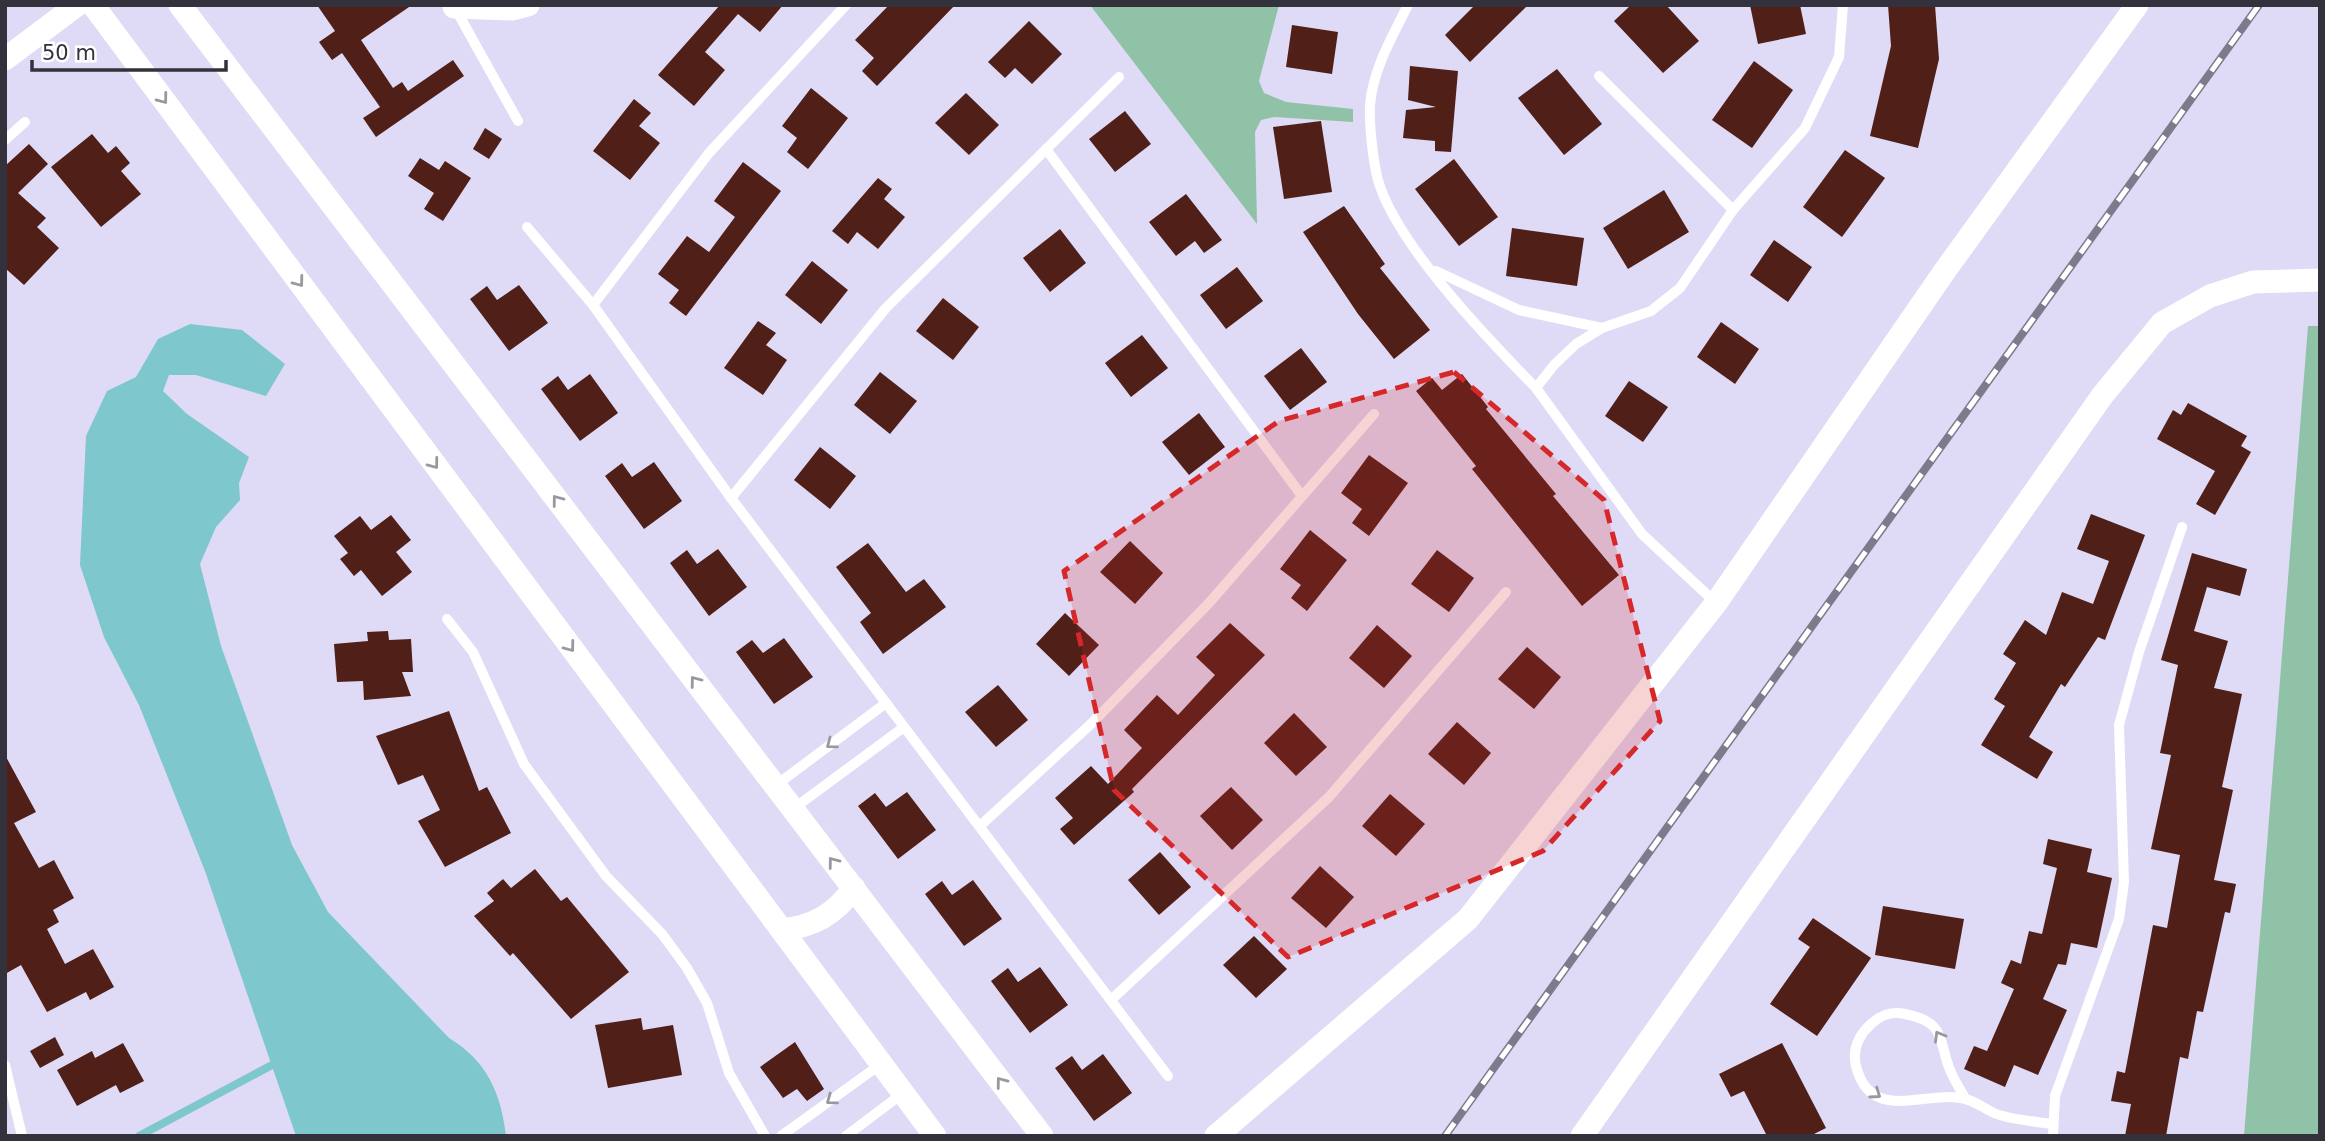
<svg xmlns="http://www.w3.org/2000/svg" width="2325" height="1141" font-family="'DejaVu Sans',sans-serif">
  <rect width="100%" height="100%" fill="#dfdaf6"/>
  <g fill="#8fc2a6">
    <path d="M1090,5H1279L1259,81L1264,93L1286,102L1353,109V122L1274,117L1261,120L1255,132L1257,224Z"/>
    <path d="M2308,326H2320V1136H2244Z"/>
  </g>
  <path fill="#7ec7cd" d="M190,324L242,330L285,364L266,396L196,375H169L163,391L187,414L249,457L239,483L240,500L216,527L200,564L221,646L292,845L328,912L449,1038C487,1061 501,1093 506,1136H296L205,871L139,705L104,637L80,565L86,436L107,391L136,377L158,339Z"/>
  <g fill="none" stroke-linecap="round" stroke-linejoin="round">
    <path stroke="#7ec7cd" stroke-width="8" d="M139,1136L272,1065"/>
  </g>
  <g fill="#4f1f18">
    <path d="M317,5H412L361,40L393,88L402,82L408,91L453,60L464,76L376,137L363,118L380,107L342,53L332,60L319,42L335,31Z"/>
    <path d="M720,5H783L760,32L738,14L705,52L725,70L694,106L658,75Z"/>
    <path d="M889,5H955L877,86L862,71L874,58L855,40Z"/>
    <path d="M1475,5H1528L1470,62L1445,35Z"/>
    <path d="M1631,5H1666L1699,41L1663,73L1614,21Z"/>
    <path d="M1750,5H1800L1806,34L1758,44Z"/>
    <path d="M1888,5H1935L1939,59L1918,148L1870,136L1891,46Z"/>
    <path d="M1029,21L1062,54L1032,84L1015,68L1005,78L988,62Z"/>
    <path d="M1292,25L1338,32L1332,74L1286,67Z"/>
    <path d="M1754,61L1793,90L1752,148L1712,120Z"/>
    <path d="M1410,66L1458,71L1451,152L1435,151V141L1403,138L1406,110L1436,107L1408,100Z"/>
    <path d="M1557,69L1602,124L1564,155L1518,98Z"/>
    <path d="M811,88L848,118L808,169L787,152L797,138L782,126Z"/>
    <path d="M966,93L999,125L969,155L935,123Z"/>
    <path d="M634,99L651,113L639,126L660,143L630,180L593,151Z"/>
    <path d="M1125,111L1151,144L1115,172L1089,139Z"/>
    <path d="M1321,121L1332,192L1284,199L1273,127Z"/>
    <path d="M485,128L502,139L489,159L473,149Z"/>
    <path d="M92,134L108,153L116,146L130,163L121,171L141,194L101,227L51,167Z"/>
    <path d="M29,144L48,164L18,193L46,218L37,227L59,248L24,285L5,268V166Z"/>
    <path d="M1845,150L1885,178L1842,237L1803,207Z"/>
    <path d="M420,158L439,170L445,161L471,178L443,221L424,209L434,193L408,176Z"/>
    <path d="M1454,159L1498,217L1459,246L1415,189Z"/>
    <path d="M743,162L781,191L686,316L669,303L679,290L658,274L687,236L709,252L735,217L714,201Z"/>
    <path d="M878,178L892,189L884,199L905,217L878,249L857,232L848,244L832,231Z"/>
    <path d="M1664,190L1689,232L1628,269L1603,228Z"/>
    <path d="M1186,194L1222,240L1204,253L1195,241L1176,256L1149,222Z"/>
    <path d="M1344,206L1385,264L1380,268L1430,330L1394,359L1358,314L1303,232Z"/>
    <path d="M1512,228L1584,238L1577,286L1506,276Z"/>
    <path d="M1060,229L1086,263L1050,292L1023,258Z"/>
    <path d="M1774,240L1812,267L1788,302L1750,275Z"/>
    <path d="M812,261L848,290L821,324L785,295Z"/>
    <path d="M1237,267L1263,301L1226,329L1200,295Z"/>
    <path d="M519,285L548,323L509,351L470,299L487,286L497,300Z"/>
    <path d="M943,298L979,327L953,360L916,331Z"/>
    <path d="M758,321L776,333L766,345L787,360L763,395L724,368Z"/>
    <path d="M1721,322L1759,349L1735,384L1697,357Z"/>
    <path d="M1142,335L1168,368L1131,397L1105,363Z"/>
    <path d="M1301,348L1327,382L1290,410L1264,376Z"/>
    <path d="M880,372L917,401L890,434L854,405Z"/>
    <path d="M590,374L618,413L580,441L541,389L558,376L568,390Z"/>
    <path d="M1462,374L1488,407L1486,409L1556,494L1553,496L1619,575L1582,606L1472,469L1476,466L1416,391L1432,378L1442,390Z"/>
    <path d="M1629,381L1668,407L1643,442L1605,416Z"/>
    <path d="M2188,403L2247,436L2241,446L2251,452L2215,515L2196,504L2215,471L2157,439L2173,410L2181,415Z"/>
    <path d="M1199,413L1225,447L1189,475L1162,442Z"/>
    <path d="M820,447L856,476L830,509L794,480Z"/>
    <path d="M1369,455L1408,483L1369,536L1352,523L1362,509L1341,493Z"/>
    <path d="M654,462L682,501L644,529L605,476L622,463L632,477Z"/>
    <path d="M2091,514L2145,535L2105,640L2098,637L2065,687L2061,684L2029,737L2053,752L2037,779L1981,745L2005,706L1994,699L2016,663L2003,654L2025,620L2046,635L2062,592L2093,604L2109,561L2077,549Z"/>
    <path d="M391,515L411,540L396,552L412,572L382,596L361,570L354,576L340,559L348,553L334,536L360,516L371,530Z"/>
    <path d="M1310,530L1347,560L1307,611L1291,598L1301,585L1280,569Z"/>
    <path d="M1130,541L1163,573L1135,604L1100,572Z"/>
    <path d="M868,543L906,592L924,579L946,607L883,654L860,622L871,613L836,567Z"/>
    <path d="M718,549L747,587L709,616L670,563L687,550L697,564Z"/>
    <path d="M1437,550L1474,578L1449,612L1411,584Z"/>
    <path d="M2192,553L2247,569L2240,596L2207,587L2194,631L2228,641L2214,688L2242,694L2222,787L2233,790L2214,880L2236,884L2230,913L2225,912L2203,1012L2197,1011L2188,1059L2180,1057L2166,1136H2125L2131,1104L2111,1101L2117,1071L2125,1073L2153,925L2167,928L2180,855L2151,849L2171,755L2160,753L2178,665L2161,660Z"/>
    <path d="M1065,613L1099,645L1069,676L1036,644Z"/>
    <path d="M1230,623L1265,655L1132,789L1134,792L1074,845L1060,829L1073,818L1055,798L1091,766L1108,784L1142,748L1124,730L1157,695L1178,715L1215,675L1196,657Z"/>
    <path d="M1377,625L1412,656L1384,688L1349,658Z"/>
    <path d="M388,631L389,640L411,639L413,672H402L411,696L364,700L363,681L337,682L334,644L368,641L367,632Z"/>
    <path d="M784,638L813,677L774,704L736,652L752,640L763,653Z"/>
    <path d="M1527,647L1561,677L1534,709L1498,679Z"/>
    <path d="M998,685L1028,720L996,747L965,712Z"/>
    <path d="M449,711L479,791L487,787L511,833L445,867L418,821L440,810L423,775L398,785L376,736Z"/>
    <path d="M1294,713L1327,747L1296,776L1264,743Z"/>
    <path d="M1457,722L1491,753L1464,785L1428,754Z"/>
    <path d="M5,755L36,812L14,823L39,868L54,860L74,898L53,910L59,922L47,929L65,964L93,949L114,987L90,1000L86,992L47,1012L21,965L5,974Z"/>
    <path d="M1231,787L1263,820L1232,850L1200,816Z"/>
    <path d="M907,792L936,830L898,859L858,806L875,793L886,807Z"/>
    <path d="M1390,794L1425,824L1396,856L1362,826Z"/>
    <path d="M2048,839L2092,849L2087,872L2112,878L2097,948L2071,943L2066,965L2058,964L2043,999L2067,1010L2038,1075L2014,1065L2005,1087L1964,1069L1974,1046L1987,1051L2014,989L2001,983L2011,960L2021,964L2029,931L2042,934L2057,868L2043,864Z"/>
    <path d="M1160,852L1191,887L1159,915L1128,880Z"/>
    <path d="M1320,866L1354,897L1326,928L1291,898Z"/>
    <path d="M535,869L561,901L567,897L629,972L571,1019L513,953L510,956L474,916L494,901L487,893L503,879L511,888Z"/>
    <path d="M973,880L1002,919L964,946L925,894L942,881L952,895Z"/>
    <path d="M1883,906L1964,919L1955,969L1875,955Z"/>
    <path d="M1813,918L1871,958L1817,1036L1770,1004L1810,947L1798,939Z"/>
    <path d="M1254,936L1287,969L1256,998L1223,965Z"/>
    <path d="M1040,967L1068,1005L1030,1033L991,981L1008,968L1018,982Z"/>
    <path d="M641,1018L643,1030L673,1025L682,1075L608,1088L595,1025Z"/>
    <path d="M55,1037L64,1055L40,1068L30,1051Z"/>
    <path d="M795,1042L824,1089L807,1101L797,1089L783,1098L760,1067Z"/>
    <path d="M123,1043L144,1081L120,1093L116,1085L77,1106L57,1070L92,1051L95,1058Z"/>
    <path d="M1782,1043L1826,1128L1810,1136H1767L1744,1091L1731,1097L1719,1074Z"/>
    <path d="M1103,1054L1132,1093L1094,1121L1055,1068L1072,1056L1082,1070Z"/>
  </g>
  <g fill="none" stroke-linecap="round" stroke-linejoin="round">
    <g stroke="#fff" stroke-width="10">
      <path d="M1408,5C1392,37 1373,69 1370,105C1369,123 1373,162 1378,180C1396,244 1489,340 1536,388"/>
      <path d="M455,8L518,121"/>
      <path d="M1599,76L1733,210"/>
      <path d="M5,140L25,122"/>
      <path d="M1046,149L1302,496"/>
      <path d="M527,227L593,305L731,498L1168,1076"/>
      <path d="M1436,271L1519,310L1602,328"/>
      <path d="M593,305L709,153L846,5"/>
      <path d="M731,498L885,309L1119,77"/>
      <path d="M1716,603L1642,534L1536,388L1554,365L1576,344L1602,328L1651,311L1680,288L1733,210L1805,128L1839,57L1843,5"/>
      <path d="M447,619L473,652L524,764L606,876L662,934L687,968L707,1003L729,1073L765,1136"/>
      <path d="M775,786L886,703"/>
      <path d="M793,809L904,727"/>
      <path d="M981,825L1092,723L1209,603L1374,414"/>
      <path d="M1111,1000L1329,797L1506,592"/>
      <path d="M5,1065L22,1136"/>
      <path d="M1965,1098C1960,1089 1954,1080 1950,1070C1938,1039 1946,1022 1905,1014C1891,1011 1881,1015 1871,1024C1859,1035 1852,1049 1856,1066C1871,1125 1926,1089 1965,1099C1975,1101 1985,1109 1994,1113C2011,1120 2033,1121 2051,1124"/>
      <path d="M781,1136L881,1064"/>
      <path d="M846,1136L903,1093"/>
      <path d="M2053,1136L2055,1096L2119,919L2124,882L2119,725L2139,652L2182,527"/>
    </g>
    <g stroke="#fff" stroke-width="23">
      <path d="M93,5L935,1136"/>
      <path d="M180,5L1042,1136"/>
      <path d="M454,7L513,9L528,5"/>
      <path d="M5,59L77,5"/>
      <path d="M782,930C814,926 834,915 854,888"/>
      <path d="M1216,1136L1468,919L1716,603L1944,272L2137,5"/>
      <path d="M1582,1136L2102,396L2162,323L2210,296L2253,282L2320,280"/>
    </g>
    <g stroke="#7d7a8c" stroke-width="8">
      <path id="rail" d="M1445,1136L2259,5"/>
    </g>
    <use href="#rail" stroke="#fff" stroke-width="5" stroke-dasharray="16" stroke-linecap="butt"/>
  </g>
  <defs><path id="oneway-chevron" d="M-2-3.5L2.5 0L-2 3.5" fill="none" stroke-width="1.6" stroke-linecap="round" stroke-linejoin="round" transform="scale(1.75)"/></defs>
  <g stroke="#99989e">
    <use href="#oneway-chevron" transform="translate(163 99) rotate(53)"/>
    <use href="#oneway-chevron" transform="translate(299 282) rotate(53)"/>
    <use href="#oneway-chevron" transform="translate(434 464) rotate(53)"/>
    <use href="#oneway-chevron" transform="translate(557 500) rotate(-127)"/>
    <use href="#oneway-chevron" transform="translate(570 647) rotate(53)"/>
    <use href="#oneway-chevron" transform="translate(695 681) rotate(-127)"/>
    <use href="#oneway-chevron" transform="translate(831 744) rotate(143)"/>
    <use href="#oneway-chevron" transform="translate(833 862) rotate(-127)"/>
    <use href="#oneway-chevron" transform="translate(1939 1036) rotate(-120)"/>
    <use href="#oneway-chevron" transform="translate(1001 1082) rotate(-127)"/>
    <use href="#oneway-chevron" transform="translate(1876 1094) rotate(35)"/>
    <use href="#oneway-chevron" transform="translate(831 1100) rotate(144)"/>
  </g>
  <path fill="#d62828" fill-opacity="0.2" stroke="#d62828" stroke-width="5" stroke-dasharray="14 9" stroke-linejoin="round" d="M1454,372L1604,500L1660,721L1543,851L1288,957L1114,790L1064,571L1279,421Z"/>
  <rect width="2325" height="1141" fill="none" stroke="#33323c" stroke-width="14"/>
  <path d="M32 60v10h194v-10" fill="none" stroke="#33323c" stroke-width="3.5"/>
  <text x="42" y="60" font-size="21" fill="#33323c" stroke="#ffffff" stroke-width="5" paint-order="stroke">50 m</text>
</svg>
